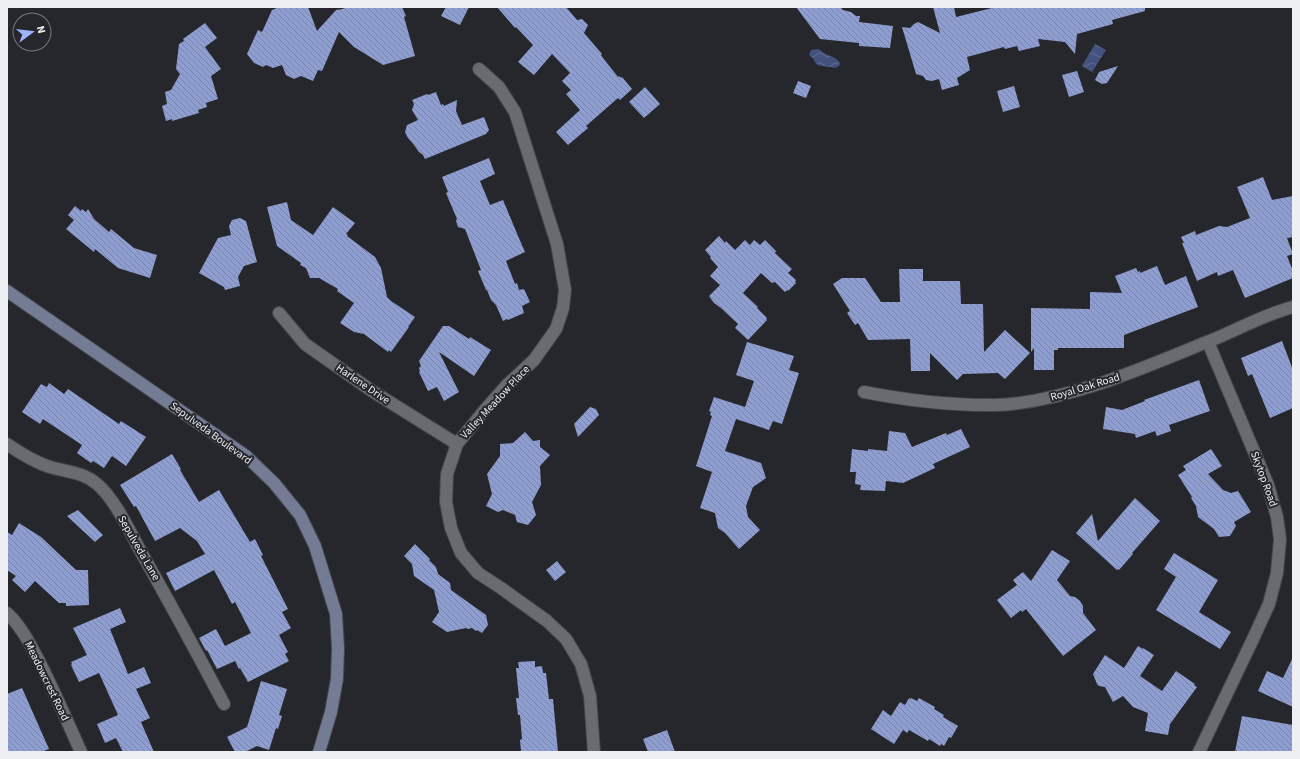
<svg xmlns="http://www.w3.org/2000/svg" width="1300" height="759" font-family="'Source Sans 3',sans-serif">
  <defs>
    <pattern id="water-waves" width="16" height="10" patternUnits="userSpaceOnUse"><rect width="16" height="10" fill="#45527f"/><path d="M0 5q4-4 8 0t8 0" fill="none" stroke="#606b92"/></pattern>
    <pattern id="building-back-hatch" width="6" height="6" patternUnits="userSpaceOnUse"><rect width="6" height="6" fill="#8e9ed0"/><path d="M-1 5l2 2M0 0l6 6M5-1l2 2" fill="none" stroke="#7984a8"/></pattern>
  </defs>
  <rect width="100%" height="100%" fill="#26272c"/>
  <g fill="url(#water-waves)">
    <path d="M1095,44L1106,50L1092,72L1082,66Z"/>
    <path d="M819,49C825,56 835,55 840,63L839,66L835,68C829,66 823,67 818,65C814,63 814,57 809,55L811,50Z"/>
  </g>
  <g fill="url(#building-back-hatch)">
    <path d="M279,7H308L317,31L336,10L343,9L345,7H402L406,16L404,17L415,56L383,65L354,47L339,32L322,71L318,70L313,81L301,76L294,79L286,75L282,65L273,68L266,65L263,67L254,63L247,54L258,30L262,32L272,10Z"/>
    <path d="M446,7H469L460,25L441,16Z"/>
    <path d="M497,7H566L577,20L582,19L588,25L584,33L602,54L601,55L603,58L618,77L619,76L621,78L622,77L632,89L620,100L618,98L586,126L588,128L568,145L556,132L580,110L566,94L571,90L562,81L570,73L552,54L534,75L518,62L533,45L516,27L515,28Z"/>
    <path d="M796,7H840L843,10L851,12L856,16H860L859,22L893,26L890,48L859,46V43L820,39Z"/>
    <path d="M933,7H954L956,17L996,7H1145V11L1112,20L1113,24L1077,34L1075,54L1065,42L1038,39L1040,46L1019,51L1017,46L1005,49L1004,47L967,57L970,70L957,78L959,85L942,90L939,79L932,81L926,80L923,76L916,74L902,27L910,28L914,24L918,22L940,33Z"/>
    <path d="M205,23L217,38L205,47L221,69L211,76L218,99L206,103L207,107L198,110L199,113L172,121V119L166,121L162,106L167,104L165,92L171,90L180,74L176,69L179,44L184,41L183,39Z"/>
    <path d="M1118,66L1107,83L1102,84L1095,80L1099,72Z"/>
    <path d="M1077,71L1084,92L1069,97L1062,75Z"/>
    <path d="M798,81L811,86L806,98L793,93Z"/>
    <path d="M1014,86L1020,107L1003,112L997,91Z"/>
    <path d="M645,87L660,104L644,118L629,102Z"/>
    <path d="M436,92L441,105L443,104L444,106L457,100L456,111L462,125L484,117L489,130L486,134L425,159L423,155L419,152L414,145L408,138L405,132L407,125L418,120L412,110L414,104L412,100L427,94L428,95Z"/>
    <path d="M489,158L495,174L480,181L490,205L503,200L518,236L525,252L506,261L515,284L517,283L519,290L524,289L530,302L522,306L524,313L508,320L507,319L503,321L496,305L491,300L487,290H486L478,271L481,270L465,229L458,227L456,221L457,219L446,193L448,192L442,177Z"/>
    <path d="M1263,177L1272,200L1293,196V237L1287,238L1293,254L1287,256L1293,271V278L1245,298L1233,270L1218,276L1217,272L1197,281L1182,243H1184L1181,237L1195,231L1196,235L1219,226L1227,227L1250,218L1237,187Z"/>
    <path d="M287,202L291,220L313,235L333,207L355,223L346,234L348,235L347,236L375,257L381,268L387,297L391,301L415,317L408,327H409L391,352L389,350L388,352L364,334L354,332L340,323L354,303L337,291L338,289L319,278H310L306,268L300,265L301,263L277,246L267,207Z"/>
    <path d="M75,206L81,211L82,209L86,212L88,209L94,219L109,232L111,229L134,248L157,255L150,278L118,268L95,249L94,252L66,229L74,220L68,215Z"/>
    <path d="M240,218L246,221L257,262L244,266L238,277L240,286L225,290L224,287L199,273L218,238L231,235L229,226L232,220Z"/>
    <path d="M719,236L725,243L726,241L735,250L745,240L750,245L754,240L760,245L765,240L776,251L775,253L792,269L788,273L796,280L795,282L796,283L788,291L787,290L785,292L775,282L772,283L761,273L743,293L758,307L757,308L767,318L766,319L767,320L748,340L735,328L738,324L721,308L714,303L709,296L720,285L710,276L718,267L710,258L711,257L705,250Z"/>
    <path d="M1157,266L1165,285L1186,276L1198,307L1124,335V348H1058V350H1054V370H1034V348L1031,352V308L1090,309V292L1122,293L1115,276L1136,268L1138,272L1140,271V273Z"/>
    <path d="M899,269H923V281H960L961,304H983L984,352L1005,330L1030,353L1005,379L998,373L963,374L957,380L930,353V371H911L910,339L868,340L858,323L855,325L847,313L850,311L833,284L842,278H865L881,302H900Z"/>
    <path d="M443,326H449L469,339L470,337L491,350L474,376L439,352L459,392L444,401L437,387L428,391L419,372L420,371L419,368L421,366L419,361Z"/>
    <path d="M1282,341L1293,370V408L1270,418L1252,374L1248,376L1241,358Z"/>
    <path d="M747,342L794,356L789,370L799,373L782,424L773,421L769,430L736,419L725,451L761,463L766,478L753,487L746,506L748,517L760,530L739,549L725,533L718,528L715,513L700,508L712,472L696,466L712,416L710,415L711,412L709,411L714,397L745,407L754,381L736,375Z"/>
    <path d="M1199,380L1210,411L1169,425L1171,431L1157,436L1155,431L1136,438L1135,434L1103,429L1106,407L1122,410L1145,401L1144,400Z"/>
    <path d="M49,383L64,394L68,389L119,424L121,421L146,437L126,466L112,456L104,468L93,461L91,463L77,453L82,445L43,419L40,424L22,412L41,384L47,387Z"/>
    <path d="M590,407L596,409L599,415L578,437L574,424Z"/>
    <path d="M961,429L970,447L933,464L935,468L903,483L886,481L885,491L860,490L861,485L855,484L856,472H850L852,449L868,451V449L887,451L889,431L905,433L912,447L946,433L947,435Z"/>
    <path d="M525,432L533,441L540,440V447L550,455L540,466L541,485L532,502L536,515L528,525L517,522L515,515L503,510L498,512L486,506L492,494L487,474L500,456V444L513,443Z"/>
    <path d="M1211,449L1222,466L1208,474L1223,490L1231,493L1238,491L1251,512L1234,522L1236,526L1230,536L1219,537L1214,529L1198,517L1196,506L1191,498L1192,497L1178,475L1186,470L1183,466Z"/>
    <path d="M172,454L181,469L180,470L199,502L219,490L250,542L255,539L263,555L261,556L288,609L282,612L291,628L279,635L288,652L285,654L289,661L248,682L240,668L239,669L235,661L217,669L207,650L206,651L199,638L216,629L225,646L251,633L235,602L232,604L214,570L175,591L166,573L205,554L197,541L180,528L155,541L136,506L134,507L120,485Z"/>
    <path d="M1135,498L1160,521L1132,553L1133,554L1119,570L1118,569L1117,570L1076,533L1092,514L1098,541Z"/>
    <path d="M78,510L103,535L95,542L67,516Z"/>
    <path d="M19,523L41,537L76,570H88L89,605L66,606V603H59L35,581L25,592L12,580L16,576L7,570V532L12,535Z"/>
    <path d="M415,544L430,559L429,560L436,567L438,574L450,583L451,590L486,615L488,625L482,633L477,630L476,631L472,628L468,629L466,628L447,632L432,622L439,612L434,590L414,576L412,564L404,556Z"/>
    <path d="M1052,550L1070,561L1057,580L1070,596L1075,597L1080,601L1083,606V613L1096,630L1063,656L1026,609L1022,612L1021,610L1011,618L997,600L1017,585L1013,580L1023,572L1031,581Z"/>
    <path d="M1174,553L1218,580L1199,612L1231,632L1220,649L1156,610L1176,577L1164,569Z"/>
    <path d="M557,561L566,572L555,581L546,570Z"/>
    <path d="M120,608L126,622L110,629L128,674L144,667L151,683L136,689L150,718L141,722L154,752H123L116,738L105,743L97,724L118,715L99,673L79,682L71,665L72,664L71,662L87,655L73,628Z"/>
    <path d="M1138,646L1143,649V648L1154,655L1140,676L1162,691L1176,671L1195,684L1194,685L1197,687L1170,724L1168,735L1145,731L1148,713L1133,707L1123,696L1113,702L1105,687L1099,686L1097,684L1093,674L1105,655L1124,668Z"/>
    <path d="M1293,657V707L1258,691L1267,671L1283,678Z"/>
    <path d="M535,661V667L542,666L543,673H546L549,699H553L558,752H521L520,740L522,739L520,715H518L516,698H519L516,668H519L518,662Z"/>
    <path d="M261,681L287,689L279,715L282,716L278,729L276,728L269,750L257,746L245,752H235L227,737L247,727Z"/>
    <path d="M22,688L49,749L41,752H7V694Z"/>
    <path d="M909,698L911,699V698L917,701L919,698L935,707L934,709L944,715L943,717L958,726L951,738L949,737L944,746L941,744L940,746L929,739L928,741L909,730L907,733L903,730L894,744L871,729L883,710L891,716L900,702L905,705Z"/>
    <path d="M1242,716L1293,725V752H1235Z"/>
    <path d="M667,730L675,752H648L643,739Z"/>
  </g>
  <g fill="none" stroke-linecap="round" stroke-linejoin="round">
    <g stroke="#45464a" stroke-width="14">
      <g id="street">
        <path d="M479,69L499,87L515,112L557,244L565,290L563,308L556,329L534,360L507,385L484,411L457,444L447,474L446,502L451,528L461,553L478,573L501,588L547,621L566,639L581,664L590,696L594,752"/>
        <path d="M279,313L305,344L372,391L457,444"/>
        <path d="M864,392C905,400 946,405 987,405C995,405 1003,405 1011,404C1078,397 1145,367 1207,342C1236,331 1262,315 1293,307"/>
        <path d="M7,444C20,453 34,462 50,467C67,472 83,472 97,484C115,499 130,532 141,552C170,603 197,653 224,704"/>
        <path d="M7,613C22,627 31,646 41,665C55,693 68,723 81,752"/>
        <path d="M1199,752L1253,639L1269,604L1277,573L1280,539L1277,517L1268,485L1208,342"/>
      </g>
    </g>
    <g stroke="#45464a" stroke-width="14">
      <path id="secondary" d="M7,291L246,456L274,483L300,515L315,546L336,614L338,648L337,679L331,712L319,752"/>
    </g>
    <use href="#street" stroke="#696b71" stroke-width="12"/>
    <use href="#secondary" stroke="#747c95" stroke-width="12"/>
  </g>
  <g text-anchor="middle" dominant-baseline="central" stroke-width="4" stroke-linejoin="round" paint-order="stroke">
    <g font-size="11" fill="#eeeff3" stroke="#26272c">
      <text transform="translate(363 384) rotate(34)">Harlene Drive</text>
      <text transform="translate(1085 387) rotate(-17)">Royal Oak Road</text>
      <text transform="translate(495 402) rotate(-47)">Valley Meadow Place</text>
      <text transform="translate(211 433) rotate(36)">Sepulveda Boulevard</text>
      <text transform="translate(1264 479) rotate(70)">Skytop Road</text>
      <text transform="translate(139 548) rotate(60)">Sepulveda Lane</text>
      <text transform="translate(47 681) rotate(64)">Meadowcrest Road</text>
    </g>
  </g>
  <rect width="1300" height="759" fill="none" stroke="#eeeff3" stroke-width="16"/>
  <g transform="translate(32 32) rotate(75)"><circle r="19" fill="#26272c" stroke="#76777c"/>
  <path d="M0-3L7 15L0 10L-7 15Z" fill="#9db4fd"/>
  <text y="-6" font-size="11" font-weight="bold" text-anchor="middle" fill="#eeeff3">N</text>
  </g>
</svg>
